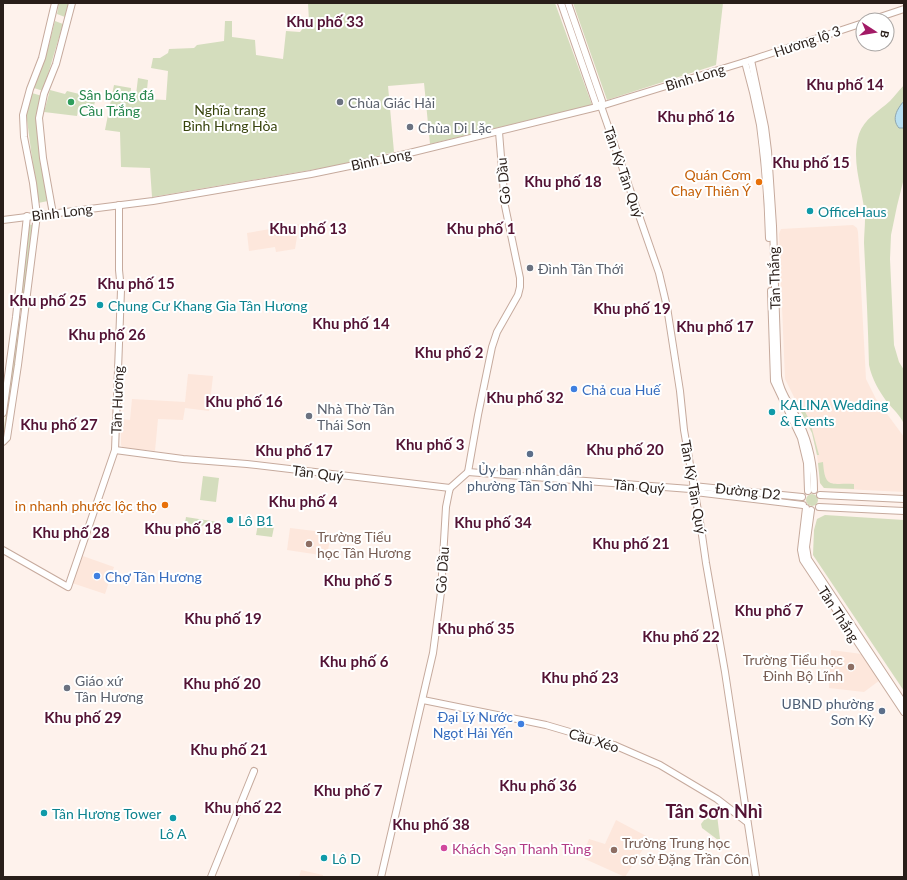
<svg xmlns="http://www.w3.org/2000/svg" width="907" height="880" font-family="Lato,sans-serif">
  <rect width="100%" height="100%" fill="#fef2ec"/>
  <g fill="#fde7dc">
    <path d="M299,224L295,249L276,252L275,247L249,251L247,233Z"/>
    <path d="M853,225L857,228L858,232L866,379L876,399L904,437V492L824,488L820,483L817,455L812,433L785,379L779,234L781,229Z"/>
    <path d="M188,374L213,376L209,411L185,408L183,420L158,419L155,451L123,448L121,445V419L130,420L132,399L185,402Z"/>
    <path d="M290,528L331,533L327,556L287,550Z"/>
    <path d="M80,555L114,567L105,594L72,583Z"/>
    <path d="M831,650L862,654L880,680L864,692L829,688Z"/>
    <path d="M616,820L650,838L625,877L585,859L583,855L589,839L605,844Z"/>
    <path d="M301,870L323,875V877H299Z"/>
  </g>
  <g fill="#d4ddbd">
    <path d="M59,3H69L65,17L57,14Z"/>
    <path d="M308,3H555L592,105L430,144L424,83L388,86L394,152L334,166L152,197L150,168L121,167L120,132L105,130L114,85L131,88L130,101L135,103L138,78L148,80L146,99L166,100L168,71L151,68L153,58H160L168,53L169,49L194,48L197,45L224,41L225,21H232V37L255,40L256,55L283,59L286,31L300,32L309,21Z"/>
    <path d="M573,3H723L716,65L607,100Z"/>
    <path d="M55,21L63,24L43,91L34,88L48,48Z"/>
    <path d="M904,85V178L897,206L891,235L890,259L894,345L899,362L904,370V424C900,415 893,409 887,402C879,391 872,379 869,365C868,324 866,284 864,243C864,235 865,227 865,219C864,191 850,162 859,134C864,119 879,111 890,101C895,96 899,90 904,85Z"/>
    <path d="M50,90L65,94L67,91L96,98L93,109L79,106L77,116L44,112Z"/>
    <path d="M32,93L42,96L36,115L38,135L48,201L38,203L27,120V111Z"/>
    <path d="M28,224L32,225L23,310H19Z"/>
    <path d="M18,318L21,319L6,436H3Z"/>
    <path d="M802,406L810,421L809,422L812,429L819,455H817L812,433L799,408Z"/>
    <path d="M823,462C825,489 830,483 854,484V489L824,488L820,483L818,463Z"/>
    <path d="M203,476L219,478L216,502L200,500Z"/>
    <circle cx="812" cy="500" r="6"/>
    <path d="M825,515L904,520V691L813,555L814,530L817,519Z"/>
    <path d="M186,517L218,522L217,528L185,523Z"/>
    <path d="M258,524L274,527L272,537L256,535Z"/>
    <path d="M714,807H716L720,839L718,840L702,828L701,824Z"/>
  </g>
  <path fill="#b8dff1" stroke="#8da5b0" d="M904,101V128H899C891,119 897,109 904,101Z"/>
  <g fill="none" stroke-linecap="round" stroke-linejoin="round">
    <g stroke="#c6aa9d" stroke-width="8">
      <g id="secondary">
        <path d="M561,3L596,104L601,106"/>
        <path d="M568,3L602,101L601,106L659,273L667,307L680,391L684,430L701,528L706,563L725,672L756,877"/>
        <path d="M871,20L904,9"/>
        <path d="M751,60L765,127L768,151L773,226L778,376C780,393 793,409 800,424C810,445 814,468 814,490"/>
        <path d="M745,62C751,83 756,104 760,125C765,162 768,201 769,238"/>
        <path d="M53,214L43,158L39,118L44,94L56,64L72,3"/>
        <path d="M3,220L153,201L311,174L393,157L601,106L751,60L863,23"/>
        <path d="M771,291L774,381L801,438L807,463L808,491"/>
        <path d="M3,413L16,317L27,216"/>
        <path d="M3,442L7,438L18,365L37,215L33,183L24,137L23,115L30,89L42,58L55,3"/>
        <path d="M115,450L183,459L247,464L450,488"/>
        <path d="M468,472L690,489L695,492L803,505"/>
        <path d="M693,486L802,497"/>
        <path d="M820,495L904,499"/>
        <path d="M819,507L904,511"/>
        <path d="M806,508L801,550L803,560L904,712"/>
        <path d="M811,510L806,547L808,559L904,704"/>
        <path d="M3,550L68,587L115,450L121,290L119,270V205"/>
        <path d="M423,700L546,725L614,745L660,765L717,799L747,822"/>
        <path d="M211,877L254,771"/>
        <path d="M381,877L433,653L441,592L446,507L449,492L450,488L468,472L478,415L492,347L497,332L518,295L520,287V278L505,206L499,132"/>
      </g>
    </g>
    <use href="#secondary" stroke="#fff" stroke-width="6"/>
  </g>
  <circle fill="#2e9e5b" stroke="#fff" stroke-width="1.5" cx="71" cy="102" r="4"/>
  <g fill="#6b7280" stroke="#fff" stroke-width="1.5">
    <circle cx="340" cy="102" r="4"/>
    <circle cx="410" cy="127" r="4"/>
    <circle cx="530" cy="268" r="4"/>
    <circle cx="309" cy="416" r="4"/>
    <circle cx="67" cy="688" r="4"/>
  </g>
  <g fill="#e8710a" stroke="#fff" stroke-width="1.5">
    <circle cx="759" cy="182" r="4"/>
    <circle cx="165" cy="505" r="4"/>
  </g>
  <g fill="#0f9aa8" stroke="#fff" stroke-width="1.5">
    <circle cx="810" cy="211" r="4"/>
    <circle cx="100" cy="305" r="4"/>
    <circle cx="772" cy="412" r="4"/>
    <circle cx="230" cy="520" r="4"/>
    <circle cx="44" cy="813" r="4"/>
    <circle cx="173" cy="818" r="4"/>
    <circle cx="324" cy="858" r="4"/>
  </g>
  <g fill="#3f7fe0" stroke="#fff" stroke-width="1.5">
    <circle cx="574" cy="389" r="4"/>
    <circle cx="97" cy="576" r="4"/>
    <circle cx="521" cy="724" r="4"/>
  </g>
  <g fill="#5c6f8a" stroke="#fff" stroke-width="1.5">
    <circle cx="530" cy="454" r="4"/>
    <circle cx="882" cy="711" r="4"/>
  </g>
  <g fill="#8d6e63" stroke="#fff" stroke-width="1.5">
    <circle cx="309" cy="544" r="4"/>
    <circle cx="851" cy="667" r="4"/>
    <circle cx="614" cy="850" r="4"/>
  </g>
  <circle fill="#d1479c" stroke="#fff" stroke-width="1.5" cx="444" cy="848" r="4"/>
  <g text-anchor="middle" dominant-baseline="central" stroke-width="4" stroke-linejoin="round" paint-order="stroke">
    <g font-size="14" fill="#291e19" stroke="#fff">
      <text transform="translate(807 41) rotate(-19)">Hương lộ 3</text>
      <text transform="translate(695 77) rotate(-17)">Bình Long</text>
      <text transform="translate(381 159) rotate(-12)">Bình Long</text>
      <text transform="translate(624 172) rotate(71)">Tân Kỳ Tân Quý</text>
      <text transform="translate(503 181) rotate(-95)">Gò Dầu</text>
      <text transform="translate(62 212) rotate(-7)">Bình Long</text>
      <text transform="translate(774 278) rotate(-92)">Tân Thắng</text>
      <text transform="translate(117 400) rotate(-88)">Tân Hương</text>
      <text transform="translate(318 473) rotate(7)">Tân Quý</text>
      <text transform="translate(639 486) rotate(5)">Tân Quý</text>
      <text transform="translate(694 487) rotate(80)">Tân Kỳ Tân Quý</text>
      <text transform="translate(748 491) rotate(6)">Đường D2</text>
      <text transform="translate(442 570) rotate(-86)">Gò Dầu</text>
      <text transform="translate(839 614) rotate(57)">Tân Thắng</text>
      <text transform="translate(594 740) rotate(17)">Cầu Xéo</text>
    </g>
    <g font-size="14" fill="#27864d" stroke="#fff" text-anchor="start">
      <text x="79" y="94">Sân bóng đá<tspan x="79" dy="16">Cầu Trắng</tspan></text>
    </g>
    <g font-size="14" fill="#5b616d" stroke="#fff" text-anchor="start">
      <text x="348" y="102">Chùa Giác Hải</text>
      <text x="418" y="127">Chùa Di Lặc</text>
      <text x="538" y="268">Đình Tân Thới</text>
      <text x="317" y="408">Nhà Thờ Tân<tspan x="317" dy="16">Thái Sơn</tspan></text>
      <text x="75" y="680">Giáo xứ<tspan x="75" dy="16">Tân Hương</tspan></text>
    </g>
    <g font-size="14" fill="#38440d" stroke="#fff">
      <text x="230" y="109">Nghĩa trang<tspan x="230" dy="16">Bình Hưng Hòa</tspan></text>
    </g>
    <g font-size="14" fill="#c56008" stroke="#fff" text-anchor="end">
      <text x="751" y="174">Quán Cơm<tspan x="751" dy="16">Chay Thiên Ý</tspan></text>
      <text x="157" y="505">in nhanh phước lộc thọ</text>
    </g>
    <g font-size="14" fill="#0d838f" stroke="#fff" text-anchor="start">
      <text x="818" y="211">OfficeHaus</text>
      <text x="108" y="305">Chung Cư Khang Gia Tân Hương</text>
      <text x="780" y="404">KALINA Wedding<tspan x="780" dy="16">&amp; Events</tspan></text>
      <text x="238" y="520">Lô B1</text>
      <text x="52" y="813">Tân Hương Tower</text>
      <text x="173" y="833" text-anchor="middle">Lô A</text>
      <text x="332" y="858">Lô D</text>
    </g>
    <g font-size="14" fill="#366cbe" stroke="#fff" text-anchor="start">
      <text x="582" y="389">Chả cua Huế</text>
      <text x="105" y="576">Chợ Tân Hương</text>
      <text x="513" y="716" text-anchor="end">Đại Lý Nước<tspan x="513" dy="16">Ngọt Hải Yến</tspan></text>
    </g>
    <g font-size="14" fill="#4e5e75" stroke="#fff">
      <text x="530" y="469">Ủy ban nhân dân<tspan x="530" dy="16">phường Tân Sơn Nhì</tspan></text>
      <text x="874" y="703" text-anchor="end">UBND phường<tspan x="874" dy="16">Sơn Kỳ</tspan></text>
    </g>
    <g font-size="14" fill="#785e54" stroke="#fff" text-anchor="start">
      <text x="317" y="536">Trường Tiểu<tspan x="317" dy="16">học Tân Hương</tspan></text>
      <text x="843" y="659" text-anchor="end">Trường Tiểu học<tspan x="843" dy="16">Đinh Bộ Lĩnh</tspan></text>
      <text x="622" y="842">Trường Trung học<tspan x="622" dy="16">cơ sở Đặng Trần Côn</tspan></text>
    </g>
    <g font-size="14" fill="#b23c85" stroke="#fff" text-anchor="start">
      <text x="452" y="848">Khách Sạn Thanh Tùng</text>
    </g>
    <g font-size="15" font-weight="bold" fill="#531334" stroke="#fff">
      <text x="325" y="21">Khu phố 33</text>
      <text x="845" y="84">Khu phố 14</text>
      <text x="696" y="116">Khu phố 16</text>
      <text x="811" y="162">Khu phố 15</text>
      <text x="563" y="181">Khu phố 18</text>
      <text x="308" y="228">Khu phố 13</text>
      <text x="481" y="228">Khu phố 1</text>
      <text x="136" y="283">Khu phố 15</text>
      <text x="48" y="300">Khu phố 25</text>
      <text x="632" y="308">Khu phố 19</text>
      <text x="351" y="323">Khu phố 14</text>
      <text x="715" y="326">Khu phố 17</text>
      <text x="107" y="334">Khu phố 26</text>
      <text x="449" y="352">Khu phố 2</text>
      <text x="525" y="397">Khu phố 32</text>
      <text x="244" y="401">Khu phố 16</text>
      <text x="59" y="424">Khu phố 27</text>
      <text x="430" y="444">Khu phố 3</text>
      <text x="625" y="449">Khu phố 20</text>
      <text x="294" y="450">Khu phố 17</text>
      <text x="303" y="501">Khu phố 4</text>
      <text x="493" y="522">Khu phố 34</text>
      <text x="183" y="528">Khu phố 18</text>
      <text x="71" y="532">Khu phố 28</text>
      <text x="631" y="543">Khu phố 21</text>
      <text x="358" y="580">Khu phố 5</text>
      <text x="769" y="610">Khu phố 7</text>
      <text x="223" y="618">Khu phố 19</text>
      <text x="476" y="628">Khu phố 35</text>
      <text x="681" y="636">Khu phố 22</text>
      <text x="354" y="661">Khu phố 6</text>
      <text x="580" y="677">Khu phố 23</text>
      <text x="222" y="683">Khu phố 20</text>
      <text x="83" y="717">Khu phố 29</text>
      <text x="229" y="749">Khu phố 21</text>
      <text x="538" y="785">Khu phố 36</text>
      <text x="348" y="790">Khu phố 7</text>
      <text x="243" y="807">Khu phố 22</text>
      <text x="431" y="824">Khu phố 38</text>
    </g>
    <g font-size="18" font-weight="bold" fill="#531334" stroke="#fff">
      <text x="714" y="811">Tân Sơn Nhì</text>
    </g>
  </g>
  <rect width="907" height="880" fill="none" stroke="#291e19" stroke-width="8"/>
  <g transform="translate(875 32) rotate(102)"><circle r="19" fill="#ffffff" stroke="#a9a5a3"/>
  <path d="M0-3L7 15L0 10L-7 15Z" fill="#a21a66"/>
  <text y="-6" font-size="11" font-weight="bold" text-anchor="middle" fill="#291e19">B</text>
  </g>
</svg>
